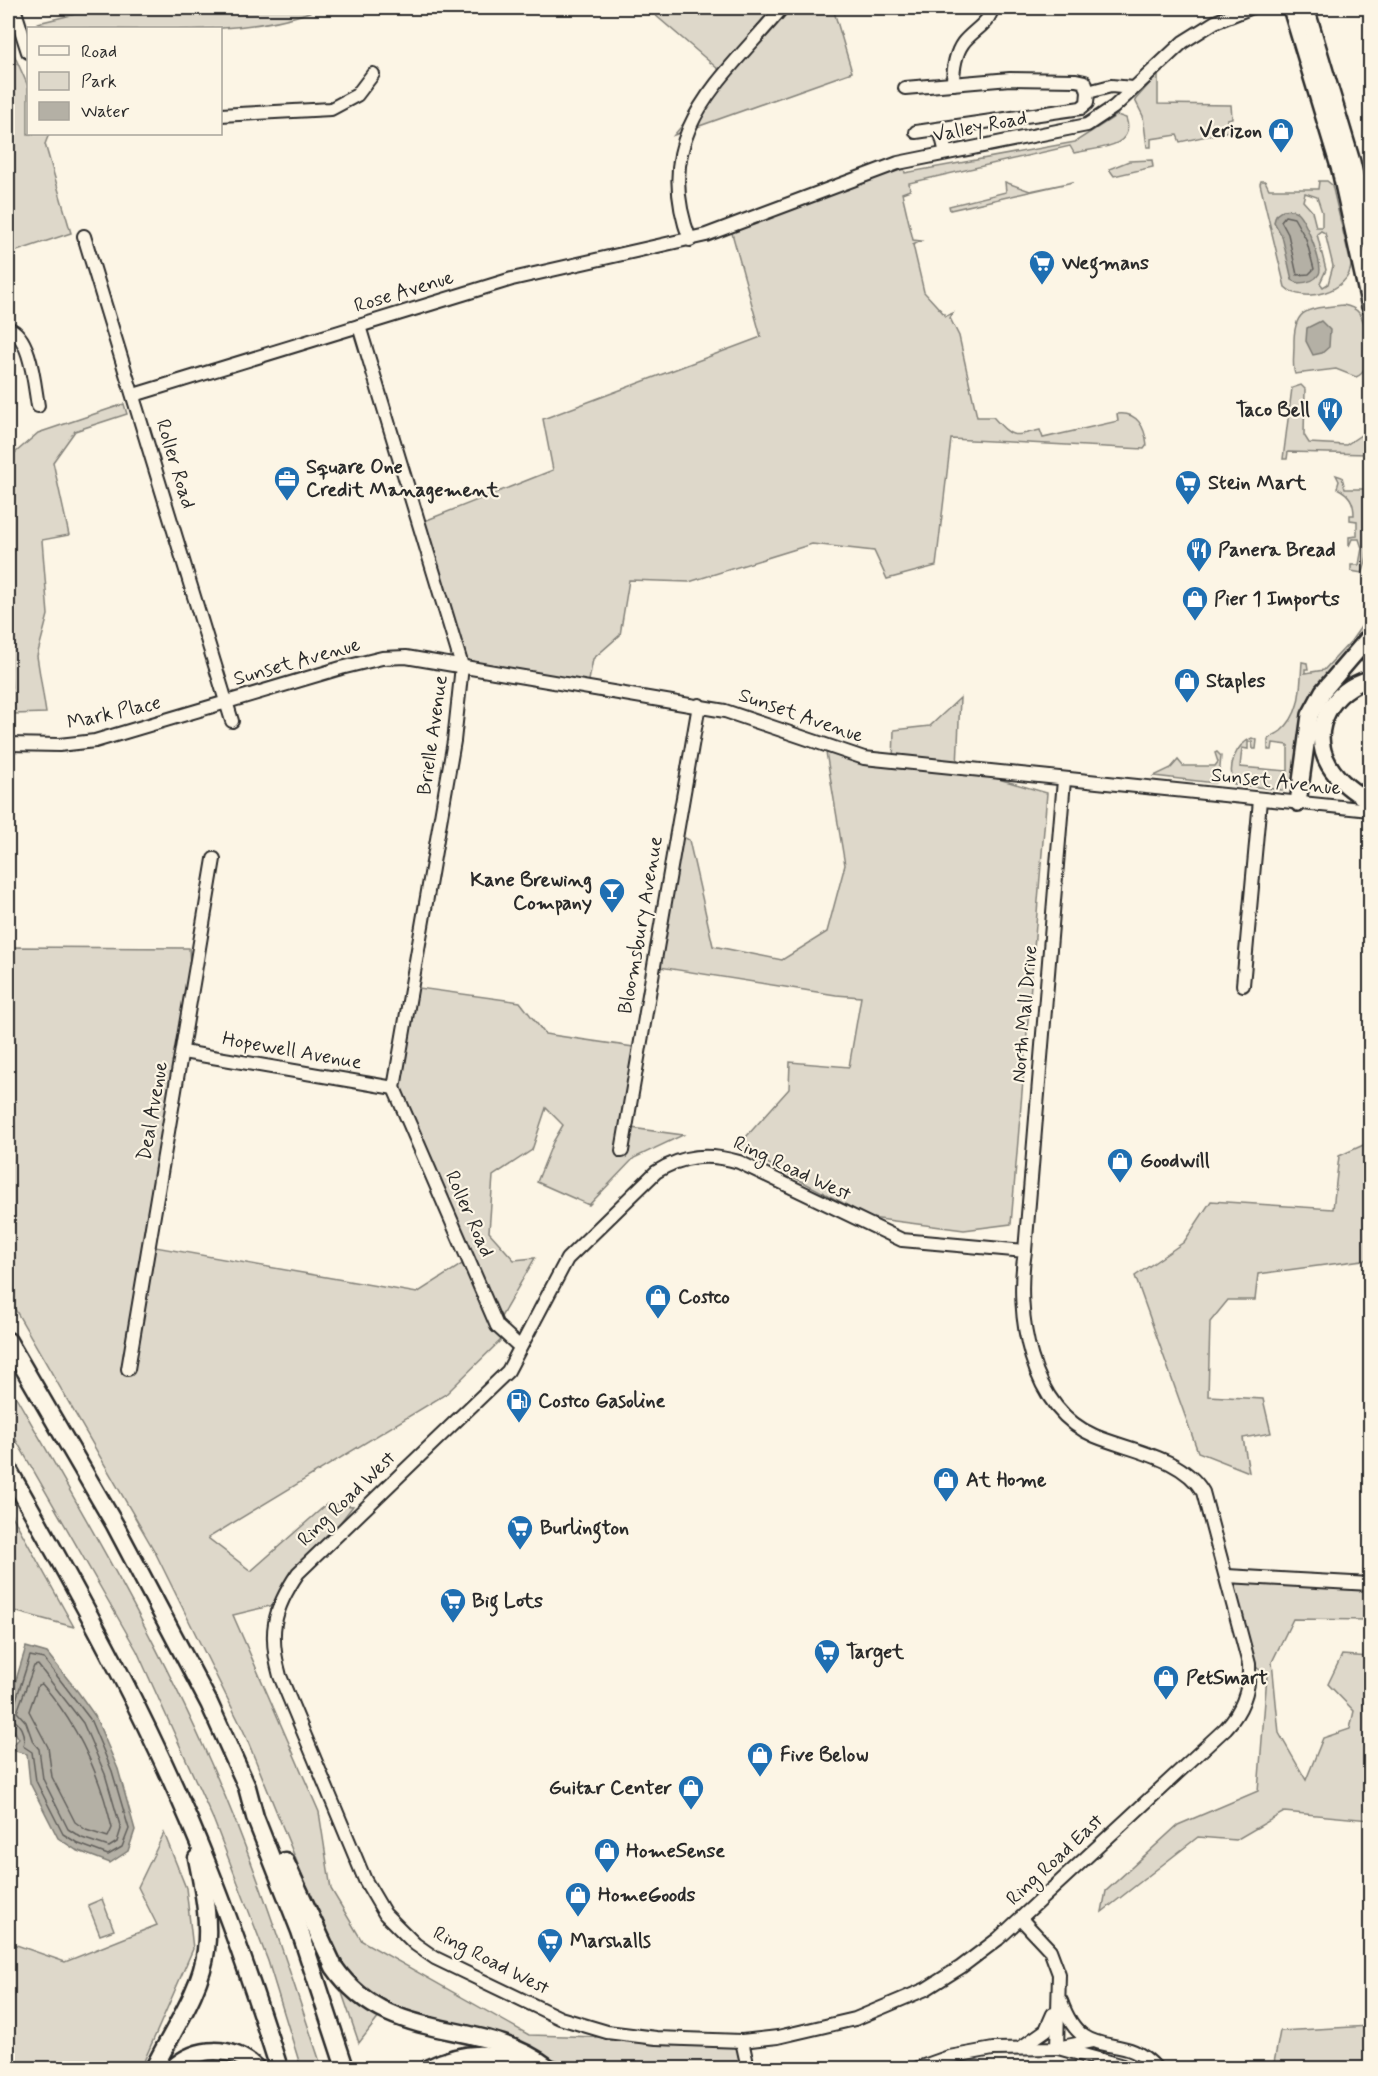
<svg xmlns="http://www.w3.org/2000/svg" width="1378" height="2076" font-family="Mynerve,sans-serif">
  <rect width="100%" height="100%" fill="#fcf5e5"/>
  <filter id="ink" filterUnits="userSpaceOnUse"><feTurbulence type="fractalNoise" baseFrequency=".0167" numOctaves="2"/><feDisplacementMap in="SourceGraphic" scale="12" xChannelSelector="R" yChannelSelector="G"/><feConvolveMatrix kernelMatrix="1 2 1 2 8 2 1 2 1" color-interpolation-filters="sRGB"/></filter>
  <g filter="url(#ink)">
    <g fill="#ded8ca" stroke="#84827a" stroke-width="1.5" fill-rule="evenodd">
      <path d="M101,8H319C251,39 126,28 51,28L38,23Z"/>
      <path d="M647,8H833L852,72L674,135L725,75Z"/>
      <path d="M8,41L28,86V134H49L45,144L71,233L8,254Z"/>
      <path d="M1158,74V104L1231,105L1232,118L1227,119V126H1233L1234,130L1180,142L1177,135L1151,139V147H1147L1143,116L1135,100Z"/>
      <path d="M1117,115L1126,118C1137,149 1094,148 1074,153L1070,146L909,183L910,190L902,193L913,240L921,241L913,245L924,292L946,316L953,313L950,318L959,336L977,417H993C1013,438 1010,437 1040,430L1043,438L1118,421L1117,414C1137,411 1145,427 1147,445L1144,449L951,439L936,566L887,579L874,551L812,544L689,582L629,580L620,635L593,659L588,686L466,666L417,524L553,470L543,419L761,337L730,226L917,158L904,169L905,173L1075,142Z"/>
      <path d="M1152,160L1153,167L1114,176L1109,169L1129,161Z"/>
      <path d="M1261,181H1265L1269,189H1318L1319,181H1327L1332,185L1351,265C1350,291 1303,305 1285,287L1260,184ZM1305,193L1317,197L1322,212V227H1316L1312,211L1303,201ZM1321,231L1325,233L1333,266L1328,284L1323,287L1320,283L1326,270L1317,234Z"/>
      <path d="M1005,182L1030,191L1073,182L950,210L949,206L1006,192Z"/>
      <path d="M1343,305C1349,306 1355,308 1359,313C1369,327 1375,370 1356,377L1336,369L1295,374C1292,366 1294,355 1294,346C1293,306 1309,309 1343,305Z"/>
      <path d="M1301,385L1305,389L1304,435L1309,443L1346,445L1361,435L1370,436C1371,462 1373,555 1362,573L1351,571V565H1359L1362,548L1359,539H1352L1349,546V537L1357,536V521L1350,520V515H1354C1354,501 1349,494 1337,488L1339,481L1336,475L1342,477L1345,489H1367V454L1288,452L1287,459H1283L1292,388Z"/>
      <path d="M124,404L127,414L75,431L53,462L69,535L42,540L48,615L37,656L46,713L13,714L8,647V459L38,433Z"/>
      <path d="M1370,614V626L1317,688L1292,786L1282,790L1234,784C1227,767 1235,745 1252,738L1257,740L1256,749H1253L1252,742H1248V749L1242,748L1240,767L1288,771V745L1273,743L1272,750H1268V739C1272,736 1277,734 1281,731C1302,713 1300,687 1302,662L1307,663L1308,669H1305V673L1324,670L1351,641Z"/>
      <path d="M960,698L957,767L1047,793L1011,1224L964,1230L871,1218L737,1147L789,1089L790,1062L849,1067L861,997L836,995L653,966L675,833L689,840L713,946L782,960L827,932L845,865L825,746L893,762L894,730L930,726Z"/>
      <path d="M1217,752L1221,756L1219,777L1215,783L1154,776L1171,768L1178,760L1183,766H1215L1218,762L1215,753Z"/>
      <path d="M8,947L189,948L190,966L155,1247L417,1293L467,1261L399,1097L412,987L520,1002L545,1034L640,1048L624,1127L683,1135L634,1158L589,1205L537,1182L553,1142L563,1125L546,1108L532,1150L493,1176L489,1232L514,1260L535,1258L498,1322L503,1338L446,1394L208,1538L251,1571L327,1504L353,1506L282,1597L274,1605L233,1615L319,1812L331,1889L362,1941L529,2035L745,2041L749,2068H563L560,2061L389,2004L359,2043L301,1872L244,1732L155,1552L8,1297Z"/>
      <path d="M1370,1142V1259L1258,1274L1255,1300H1228L1210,1322L1208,1396L1263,1399L1271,1433L1243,1438L1249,1472L1198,1452L1135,1276L1184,1242L1211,1201L1333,1209L1339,1156Z"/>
      <path d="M8,1383C77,1503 148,1623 205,1750C252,1853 286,1961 322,2068H301L268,1961L214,1821L137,1651L8,1426Z"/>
      <path d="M8,1508L74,1627L14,1611L8,1597Z"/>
      <path d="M1225,1575L1370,1584V1620L1293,1619L1272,1662L1279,1733L1306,1780L1323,1738L1350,1729L1354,1711L1328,1684L1342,1655L1370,1657V1820L1284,1812L1236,1840L1198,1837L1102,1912L1106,1891L1178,1825L1258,1791L1267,1675L1246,1660Z"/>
      <path d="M164,1833L186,1888L193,1949L141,2068H8V1942L65,1962L157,1925L138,1887Z"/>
      <path d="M102,1899L114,1930L100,1935L88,1905Z"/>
      <path d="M1370,2026V2068H1273L1280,2031Z"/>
    </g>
    <g fill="#b4b0a5" stroke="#7d7b74" stroke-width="1.5">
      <path d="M1283,210C1288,209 1292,209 1297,212C1305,219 1324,266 1319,274C1315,281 1305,283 1298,283L1292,280L1282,236L1274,222L1276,215Z"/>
      <path d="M1321,321L1330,330L1329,347L1322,353L1313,355L1306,341L1307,328Z"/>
      <path d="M26,1647L47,1653L78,1692L95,1716L118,1769L135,1830L128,1851L110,1863L76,1850L58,1838L30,1783L27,1754L15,1751L14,1744L19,1739L8,1721V1706Z"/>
    </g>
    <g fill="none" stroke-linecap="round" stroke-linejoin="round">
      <g stroke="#62605c" stroke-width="1.5">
        <path d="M1285,216L1294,218L1306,239L1314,269L1309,274L1297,275L1288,234L1281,221Z"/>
        <path d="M38,1665L83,1723L105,1774L121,1829L117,1842L109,1847L82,1838L68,1829L43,1779L39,1749L33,1742L26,1722L17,1712L34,1666Z"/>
        <path d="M42,1684C78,1725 100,1775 112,1828L108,1837L86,1830L75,1822L52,1777L48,1747L29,1711L38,1685Z"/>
        <path d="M8,1704L16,1700L30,1656L44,1659L90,1719L112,1771L129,1829L122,1847L108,1855L79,1844L63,1834L36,1781L32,1752L23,1746C26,1735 20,1720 8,1718"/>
      </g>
      <g stroke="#2b2b2b" stroke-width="16">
        <g id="minor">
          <path d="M14,8L28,52"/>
          <path d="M953,84C953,71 955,54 963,43C972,31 990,23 992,8"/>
          <path d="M905,88L1010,79L1076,80L1085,82L1088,92L1111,86L1133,88"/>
          <path d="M220,115L331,109L357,95L373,74"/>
          <path d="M940,129L946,153"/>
          <path d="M916,132L1081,108L1087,103L1088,92"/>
          <path d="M84,236L232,721"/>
          <path d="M690,240C650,133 719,83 782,8"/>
          <path d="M359,326L462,666L454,741L394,1088"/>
          <path d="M8,328C31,336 34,383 38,406"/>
          <path d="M134,395L512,279L706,235L898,163L1087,125L1114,107L1183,42L1215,22L1250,8"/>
          <path d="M8,744L59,745L95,741L341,668L382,658L406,657L725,711L864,758L1370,810"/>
          <path d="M1243,985L1260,800"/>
          <path d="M183,1052L394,1088"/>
          <path d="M394,1088L497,1326L520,1347"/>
          <path d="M622,1151L699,705"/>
          <path d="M1025,1251L902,1240L739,1162C708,1153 683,1155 656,1172L567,1259L508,1371L298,1573C273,1610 268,1633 280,1676L365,1880L385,1914L415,1944L435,1958L560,2018L607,2032L656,2038L742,2041L778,2037L855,2019L926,1989L961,1967L998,1939L1226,1728C1243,1710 1250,1689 1249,1664L1203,1492C1182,1457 1131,1451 1095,1436C1029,1408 1015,1314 1025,1251L1064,780"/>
          <path d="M128,1369L214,859"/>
          <path d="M1227,1576L1370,1584"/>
          <path d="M1021,1919L1050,1950L1059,1974L1057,2048"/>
          <path d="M1061,2001C1084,2067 1122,2028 1156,2068"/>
          <path d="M742,2041L748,2068"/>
          <path d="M1022,2047L1046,2030L1053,2014"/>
          <path d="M1058,2048L1120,2065L1126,2068"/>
          <path d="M918,2068L949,2057L993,2049L1057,2048L1092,2041"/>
        </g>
      </g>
      <g stroke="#2b2b2b" stroke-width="20">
        <g id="major">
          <path d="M1291,8L1340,170L1370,307"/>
          <path d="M1306,8L1352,162L1370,240"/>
          <path d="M1370,679C1333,688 1308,729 1329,765C1339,782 1354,792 1370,802"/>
          <path d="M1298,803L1310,715L1323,691L1370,636"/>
        </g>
      </g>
      <g stroke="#2b2b2b" stroke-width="21">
        <g id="highway">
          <path d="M8,1341L115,1525L209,1703L247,1787L255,1817L300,1931L345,2068"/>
          <path d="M8,1469C82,1599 155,1731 210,1871C236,1936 258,2002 279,2068"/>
          <path d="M285,1861L334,1967C389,2047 480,2015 549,2068"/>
          <path d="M154,2068C171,2033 202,1989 206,1950C210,1919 203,1888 197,1858"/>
          <path d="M173,2068C197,2046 232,2045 256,2068"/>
          <path d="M429,2068C461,2052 494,2049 526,2068"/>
        </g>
      </g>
      <use href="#minor" stroke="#fcf5e5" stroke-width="12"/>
      <use href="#major" stroke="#fcf5e5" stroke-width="15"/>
      <use href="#highway" stroke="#fcf5e5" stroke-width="16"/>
    </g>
  </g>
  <defs>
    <g id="shop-pin" transform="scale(1.35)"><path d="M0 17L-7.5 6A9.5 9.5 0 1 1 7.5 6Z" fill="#1f6fb2" stroke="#fcf5e5"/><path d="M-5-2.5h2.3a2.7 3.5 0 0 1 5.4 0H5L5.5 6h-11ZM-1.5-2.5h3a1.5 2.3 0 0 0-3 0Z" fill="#fff"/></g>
    <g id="supermarket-pin" transform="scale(1.35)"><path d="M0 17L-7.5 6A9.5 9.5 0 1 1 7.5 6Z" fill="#1f6fb2" stroke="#fcf5e5"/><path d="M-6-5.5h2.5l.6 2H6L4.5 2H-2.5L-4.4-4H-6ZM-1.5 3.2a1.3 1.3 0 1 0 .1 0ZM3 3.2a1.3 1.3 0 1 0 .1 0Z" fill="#fff"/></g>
    <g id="restaurant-pin" transform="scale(1.35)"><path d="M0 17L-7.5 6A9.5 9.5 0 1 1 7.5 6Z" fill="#1f6fb2" stroke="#fcf5e5"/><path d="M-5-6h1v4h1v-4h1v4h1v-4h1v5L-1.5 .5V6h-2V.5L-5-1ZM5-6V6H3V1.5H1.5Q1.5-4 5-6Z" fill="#fff"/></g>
    <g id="office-pin" transform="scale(1.35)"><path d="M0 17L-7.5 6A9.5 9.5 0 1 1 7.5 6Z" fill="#1f6fb2" stroke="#fcf5e5"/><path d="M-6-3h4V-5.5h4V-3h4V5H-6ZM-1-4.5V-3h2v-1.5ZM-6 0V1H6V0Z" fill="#fff"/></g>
    <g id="bar-pin" transform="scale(1.35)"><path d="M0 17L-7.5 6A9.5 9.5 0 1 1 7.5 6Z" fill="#1f6fb2" stroke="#fcf5e5"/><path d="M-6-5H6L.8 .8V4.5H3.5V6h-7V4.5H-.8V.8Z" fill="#fff"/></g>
    <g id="fuel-pin" transform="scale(1.35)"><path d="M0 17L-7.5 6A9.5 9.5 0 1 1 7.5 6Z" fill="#1f6fb2" stroke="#fcf5e5"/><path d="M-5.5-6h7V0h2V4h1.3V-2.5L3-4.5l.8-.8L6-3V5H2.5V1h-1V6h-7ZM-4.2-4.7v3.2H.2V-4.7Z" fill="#fff"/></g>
  </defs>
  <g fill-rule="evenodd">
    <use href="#shop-pin" x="1281" y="131"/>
    <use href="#supermarket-pin" x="1042" y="263"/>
    <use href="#restaurant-pin" x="1330" y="410"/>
    <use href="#office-pin" x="287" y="479"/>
    <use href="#supermarket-pin" x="1188" y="483"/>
    <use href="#restaurant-pin" x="1199" y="550"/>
    <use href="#shop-pin" x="1195" y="599"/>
    <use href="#shop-pin" x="1187" y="681"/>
    <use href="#bar-pin" x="612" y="891"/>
    <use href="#shop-pin" x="1120" y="1161"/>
    <use href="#shop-pin" x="658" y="1297"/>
    <use href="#fuel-pin" x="519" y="1401"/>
    <use href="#shop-pin" x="946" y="1480"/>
    <use href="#supermarket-pin" x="520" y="1528"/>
    <use href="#supermarket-pin" x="453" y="1601"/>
    <use href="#supermarket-pin" x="827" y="1652"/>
    <use href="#shop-pin" x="1166" y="1678"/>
    <use href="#shop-pin" x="760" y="1755"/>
    <use href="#shop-pin" x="691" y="1788"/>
    <use href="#shop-pin" x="607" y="1851"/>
    <use href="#shop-pin" x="578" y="1895"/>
    <use href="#supermarket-pin" x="550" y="1941"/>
  </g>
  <g text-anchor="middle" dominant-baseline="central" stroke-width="4.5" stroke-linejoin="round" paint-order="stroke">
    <g font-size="20" fill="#2b2b2b" stroke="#fcf5e5">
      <text transform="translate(980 127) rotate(-11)">Valley Road</text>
      <text transform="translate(404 292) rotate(-17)">Rose Avenue</text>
      <text transform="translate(175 464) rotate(73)">Roller Road</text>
      <text transform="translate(297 662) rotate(-16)">Sunset Avenue</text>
      <text transform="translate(114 713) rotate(-13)">Mark Place</text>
      <text transform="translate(801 716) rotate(19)">Sunset Avenue</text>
      <text transform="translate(433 735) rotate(-82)">Brielle Avenue</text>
      <text transform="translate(1276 782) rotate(6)">Sunset Avenue</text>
      <text transform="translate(641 925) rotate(-80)">Bloomsbury Avenue</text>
      <text transform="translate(1025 1014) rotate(-85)">North Mall Drive</text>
      <text transform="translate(292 1051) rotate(10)">Hopewell Avenue</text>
      <text transform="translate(153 1111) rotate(-80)">Deal Avenue</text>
      <text transform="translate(792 1169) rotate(25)">Ring Road West</text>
      <text transform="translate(469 1214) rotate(66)">Roller Road</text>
      <text transform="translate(347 1499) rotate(-44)">Ring Road West</text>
      <text transform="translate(1055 1860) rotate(-43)">Ring Road East</text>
      <text transform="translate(491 1961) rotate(27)">Ring Road West</text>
    </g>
    <g font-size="20" font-weight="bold" fill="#2b2b2b" stroke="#fcf5e5" text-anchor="start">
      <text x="1262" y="131" text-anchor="end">Verizon</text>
      <text x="1062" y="263">Wegmans</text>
      <text x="1310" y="410" text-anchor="end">Taco Bell</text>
      <text x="306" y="467">Square One<tspan x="306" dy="23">Credit Management</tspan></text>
      <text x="1208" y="483">Stein Mart</text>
      <text x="1218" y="550">Panera Bread</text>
      <text x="1214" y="599">Pier 1 Imports</text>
      <text x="1206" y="681">Staples</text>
      <text x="592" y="880" text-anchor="end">Kane Brewing<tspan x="592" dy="23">Company</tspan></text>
      <text x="1140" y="1161">Goodwill</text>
      <text x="678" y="1297">Costco</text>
      <text x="538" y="1401">Costco Gasoline</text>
      <text x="966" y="1480">At Home</text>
      <text x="540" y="1528">Burlington</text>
      <text x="472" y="1601">Big Lots</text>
      <text x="846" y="1652">Target</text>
      <text x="1186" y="1678">PetSmart</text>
      <text x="780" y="1755">Five Below</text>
      <text x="672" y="1788" text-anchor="end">Guitar Center</text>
      <text x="626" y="1851">HomeSense</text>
      <text x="598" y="1895">HomeGoods</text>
      <text x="570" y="1941">Marshalls</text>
    </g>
  </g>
  <rect width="1378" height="2076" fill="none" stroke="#fcf5e5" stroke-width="30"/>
  <rect x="15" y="15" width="1348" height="2046" fill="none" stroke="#2b2b2b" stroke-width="2" filter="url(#ink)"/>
  <rect x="27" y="27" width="195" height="108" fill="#fcf5e5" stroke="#a8a49b" stroke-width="1.5"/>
  <rect x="39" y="46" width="30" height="9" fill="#fcf5e5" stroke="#a8a49b" stroke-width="1.5"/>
  <text x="81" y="57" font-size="18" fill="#2b2b2b">Road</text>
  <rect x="39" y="72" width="30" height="18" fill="#ded8ca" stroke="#a8a49b" stroke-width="1.5"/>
  <text x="81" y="87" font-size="18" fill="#2b2b2b">Park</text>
  <rect x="39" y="102" width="30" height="18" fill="#b4b0a5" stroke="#a8a49b" stroke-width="1.5"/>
  <text x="81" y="117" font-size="18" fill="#2b2b2b">Water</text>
</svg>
